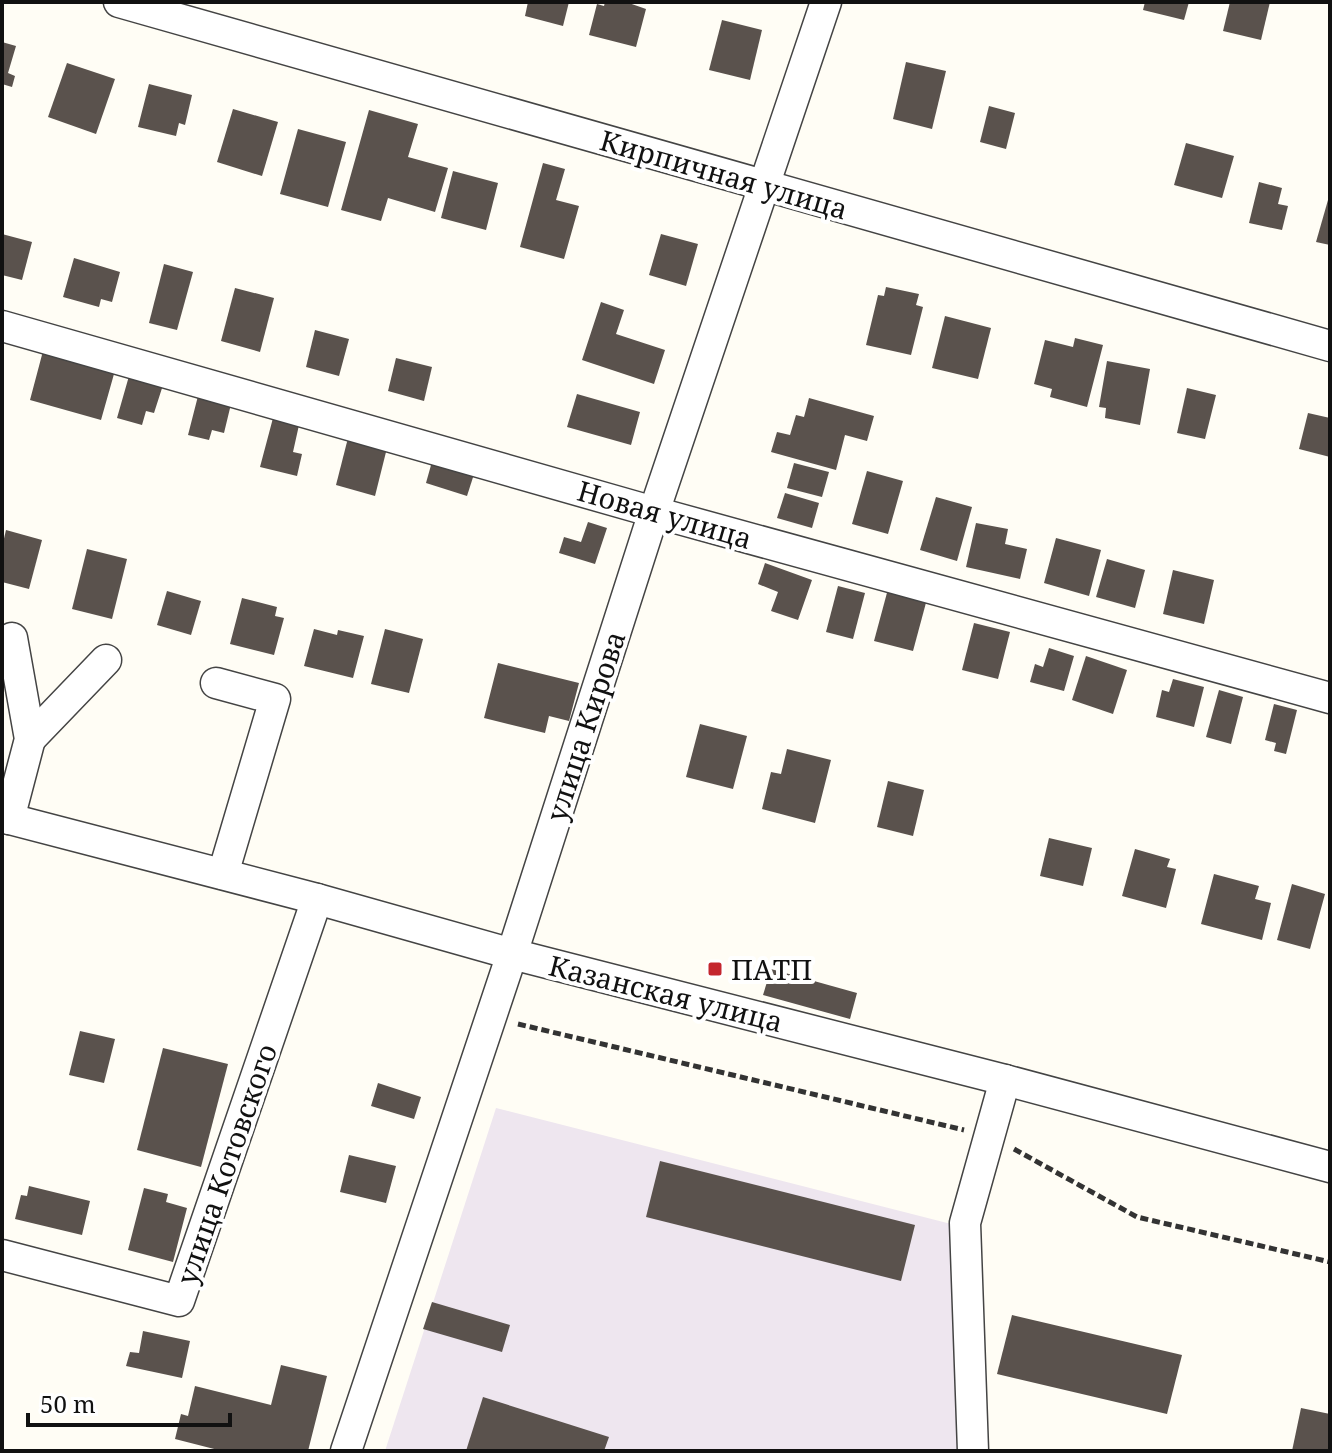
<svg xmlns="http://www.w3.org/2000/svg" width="1332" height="1453" font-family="'Noto Serif',serif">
  <rect width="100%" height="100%" fill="#fffdf5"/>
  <path fill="#eee6ef" d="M496,1108L959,1226L965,1451H385Z"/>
  <g fill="#5a524d">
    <path d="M528,2H569L563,26L525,16Z"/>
    <path d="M605,2H626L646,9L636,47L589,35L597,4L604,6Z"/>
    <path d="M1145,2H1189L1184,20L1143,10Z"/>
    <path d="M1230,2H1270L1261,40L1223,31Z"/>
    <path d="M722,20L762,30L750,80L709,70Z"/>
    <path d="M2,42L16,46L8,73L15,76L12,87L2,84Z"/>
    <path d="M906,62L946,71L932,129L893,119Z"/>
    <path d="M67,63L115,79L96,134L48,117Z"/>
    <path d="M149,84L192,95L185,125L179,123L176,136L138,127Z"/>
    <path d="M989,106L1015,113L1006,149L980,142Z"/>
    <path d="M233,109L278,122L262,176L217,162Z"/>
    <path d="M369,110L418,124L408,157L448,168L435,212L388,198L381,221L341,210Z"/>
    <path d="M298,129L346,142L328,207L280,194Z"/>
    <path d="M1186,143L1234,156L1222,198L1174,185Z"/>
    <path d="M543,163L565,169L556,200L579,206L564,259L520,247Z"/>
    <path d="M453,171L498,183L486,230L441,218Z"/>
    <path d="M1259,182L1282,188L1278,204L1288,206L1282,230L1249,223Z"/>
    <path d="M1330,193V245L1316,242Z"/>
    <path d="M2,234L32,242L22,280L2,275Z"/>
    <path d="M661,234L698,244L686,286L649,275Z"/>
    <path d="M74,258L120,272L112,302L101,299L99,307L63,297Z"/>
    <path d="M164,264L193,272L177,330L149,323Z"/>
    <path d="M886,287L919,294L916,305L923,307L911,355L866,345L878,295L884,296Z"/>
    <path d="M235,288L274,298L260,352L221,341Z"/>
    <path d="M601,302L624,310L616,334L665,350L654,384L582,360Z"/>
    <path d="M945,316L991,328L978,379L932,368Z"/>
    <path d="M315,330L349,339L339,376L306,367Z"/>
    <path d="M1075,338L1103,345L1087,407L1050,397L1052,389L1034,384L1045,340L1073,347Z"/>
    <path d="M43,351L130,363L126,377L114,374L101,420L30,400Z"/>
    <path d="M396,358L432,367L424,401L388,391Z"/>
    <path d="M1107,361L1150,369L1140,425L1105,418L1106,408L1099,407Z"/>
    <path d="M129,376L163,385L154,413L146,411L142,425L117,418Z"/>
    <path d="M1187,388L1216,395L1205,439L1177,433Z"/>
    <path d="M577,394L640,412L631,445L567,427Z"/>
    <path d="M198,396L231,404L224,433L212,430L209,440L188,435Z"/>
    <path d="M809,398L874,416L867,441L845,435L836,470L771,452L777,432L790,435L796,415L804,417Z"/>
    <path d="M1308,413L1330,418V457L1299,449Z"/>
    <path d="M273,418L299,425L293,452L302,454L297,476L260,467Z"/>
    <path d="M348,438L387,448L375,496L336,485Z"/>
    <path d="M433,458L475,471L467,496L426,483Z"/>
    <path d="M794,463L829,472L822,497L787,488Z"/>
    <path d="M867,471L903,481L888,534L852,524Z"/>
    <path d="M785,493L819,503L812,528L777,518Z"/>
    <path d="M936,497L972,507L957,561L920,550Z"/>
    <path d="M588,522L607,528L595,564L559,553L564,537L581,542Z"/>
    <path d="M976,523L1008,529L1005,544L1027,549L1020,579L966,567Z"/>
    <path d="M6,530L42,540L29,589L2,582V547Z"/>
    <path d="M1056,538L1101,550L1089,596L1044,583Z"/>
    <path d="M87,549L127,559L112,619L72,609Z"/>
    <path d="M1107,559L1145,570L1135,608L1096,597Z"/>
    <path d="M765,563L812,580L798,620L771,611L778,592L758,584Z"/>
    <path d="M1173,570L1214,580L1204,624L1163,614Z"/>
    <path d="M838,586L865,593L853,639L826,632Z"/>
    <path d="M888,589L927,599L913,651L874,641Z"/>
    <path d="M167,591L201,601L191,635L157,625Z"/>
    <path d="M242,598L277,607L275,616L284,618L274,655L230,644Z"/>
    <path d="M974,623L1010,632L998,679L962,670Z"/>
    <path d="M314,629L337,635L338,630L364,636L353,678L304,666Z"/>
    <path d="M385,629L423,639L409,693L371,684Z"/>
    <path d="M1049,648L1074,656L1064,691L1030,682L1035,664L1043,667Z"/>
    <path d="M1086,656L1127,670L1113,714L1072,700Z"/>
    <path d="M498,663L579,683L569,721L549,716L545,733L484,718Z"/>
    <path d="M1173,679L1204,687L1194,727L1156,717L1162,690L1169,692Z"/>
    <path d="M1219,690L1243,697L1231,744L1206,737Z"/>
    <path d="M1274,704L1297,710L1286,754L1274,751L1276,743L1265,740Z"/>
    <path d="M700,724L747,736L733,789L686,777Z"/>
    <path d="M787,749L831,760L815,823L762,809L771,772L781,774Z"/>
    <path d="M888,781L924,790L913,836L877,827Z"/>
    <path d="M1049,838L1092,848L1083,886L1040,876Z"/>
    <path d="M1135,849L1170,859L1167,867L1176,869L1166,908L1122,896Z"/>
    <path d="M1214,874L1259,886L1255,899L1271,903L1262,940L1201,924Z"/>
    <path d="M1292,884L1325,894L1310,949L1277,940Z"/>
    <path d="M771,969L857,993L850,1019L763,995Z"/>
    <path d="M80,1031L115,1039L104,1083L69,1075Z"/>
    <path d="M163,1048L228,1064L201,1167L137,1150Z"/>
    <path d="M378,1083L421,1097L414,1119L371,1106Z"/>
    <path d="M349,1155L396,1166L386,1203L340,1192Z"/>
    <path d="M660,1161L915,1225L901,1281L646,1217Z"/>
    <path d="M29,1186L90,1201L82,1235L15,1219L21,1195L27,1196Z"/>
    <path d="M144,1188L168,1194L166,1202L187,1208L173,1262L128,1250Z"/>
    <path d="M432,1302L510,1325L502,1352L423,1329Z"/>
    <path d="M1012,1315L1182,1355L1167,1414L997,1374Z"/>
    <path d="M143,1331L190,1341L182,1378L126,1366L130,1352L139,1353Z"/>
    <path d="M281,1365L327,1376L308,1451H222L175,1439L181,1414L188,1416L195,1386L271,1405Z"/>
    <path d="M483,1397L609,1437L604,1451H466Z"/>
    <path d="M1301,1408L1330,1414V1451H1292Z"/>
  </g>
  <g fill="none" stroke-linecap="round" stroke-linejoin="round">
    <g stroke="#444" stroke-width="33">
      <g id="minor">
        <path d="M119,2L1330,346"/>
        <path d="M2,326L654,512L1330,698"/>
        <path d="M216,683L275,699L223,874"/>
        <path d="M30,739L106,660"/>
        <path d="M2,817L317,899L512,954L1005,1080L1330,1167"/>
        <path d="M9,819L30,739L12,638"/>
        <path d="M2,1255L179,1301L317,899"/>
        <path d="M346,1451L512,954L654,512L826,2"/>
        <path d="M973,1451L965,1223L1005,1080"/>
      </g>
    </g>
    <g stroke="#333" stroke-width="5" stroke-dasharray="8 4" stroke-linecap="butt">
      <path d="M518,1024L964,1130"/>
      <path d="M1014,1149L1137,1217L1330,1262"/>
    </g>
    <use href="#minor" stroke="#fff" stroke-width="30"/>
  </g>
  <rect fill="#c4262e" stroke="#fff" stroke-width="3" x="707" y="961" width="16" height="16" rx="4"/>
  <g text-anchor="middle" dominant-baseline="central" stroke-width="8" stroke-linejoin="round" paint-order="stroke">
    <g font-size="28" fill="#111" stroke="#fff">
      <text transform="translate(724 174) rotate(16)">Кирпичная улица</text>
      <text transform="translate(665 514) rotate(16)">Новая улица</text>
      <text transform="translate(585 726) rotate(-72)">улица Кирова</text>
      <text transform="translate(666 993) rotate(14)">Казанская улица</text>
      <text transform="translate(226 1164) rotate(-71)">улица Котовского</text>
    </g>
    <g font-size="28" fill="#111" stroke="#fff" text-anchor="start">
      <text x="731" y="969">ПАТП</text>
    </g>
  </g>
  <rect width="1332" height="1453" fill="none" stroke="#111111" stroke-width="8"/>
  <path d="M28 1413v12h202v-12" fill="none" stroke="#111111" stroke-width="4"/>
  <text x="40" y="1413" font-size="24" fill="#111111" stroke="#ffffff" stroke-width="6" paint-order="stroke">50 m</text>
</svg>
